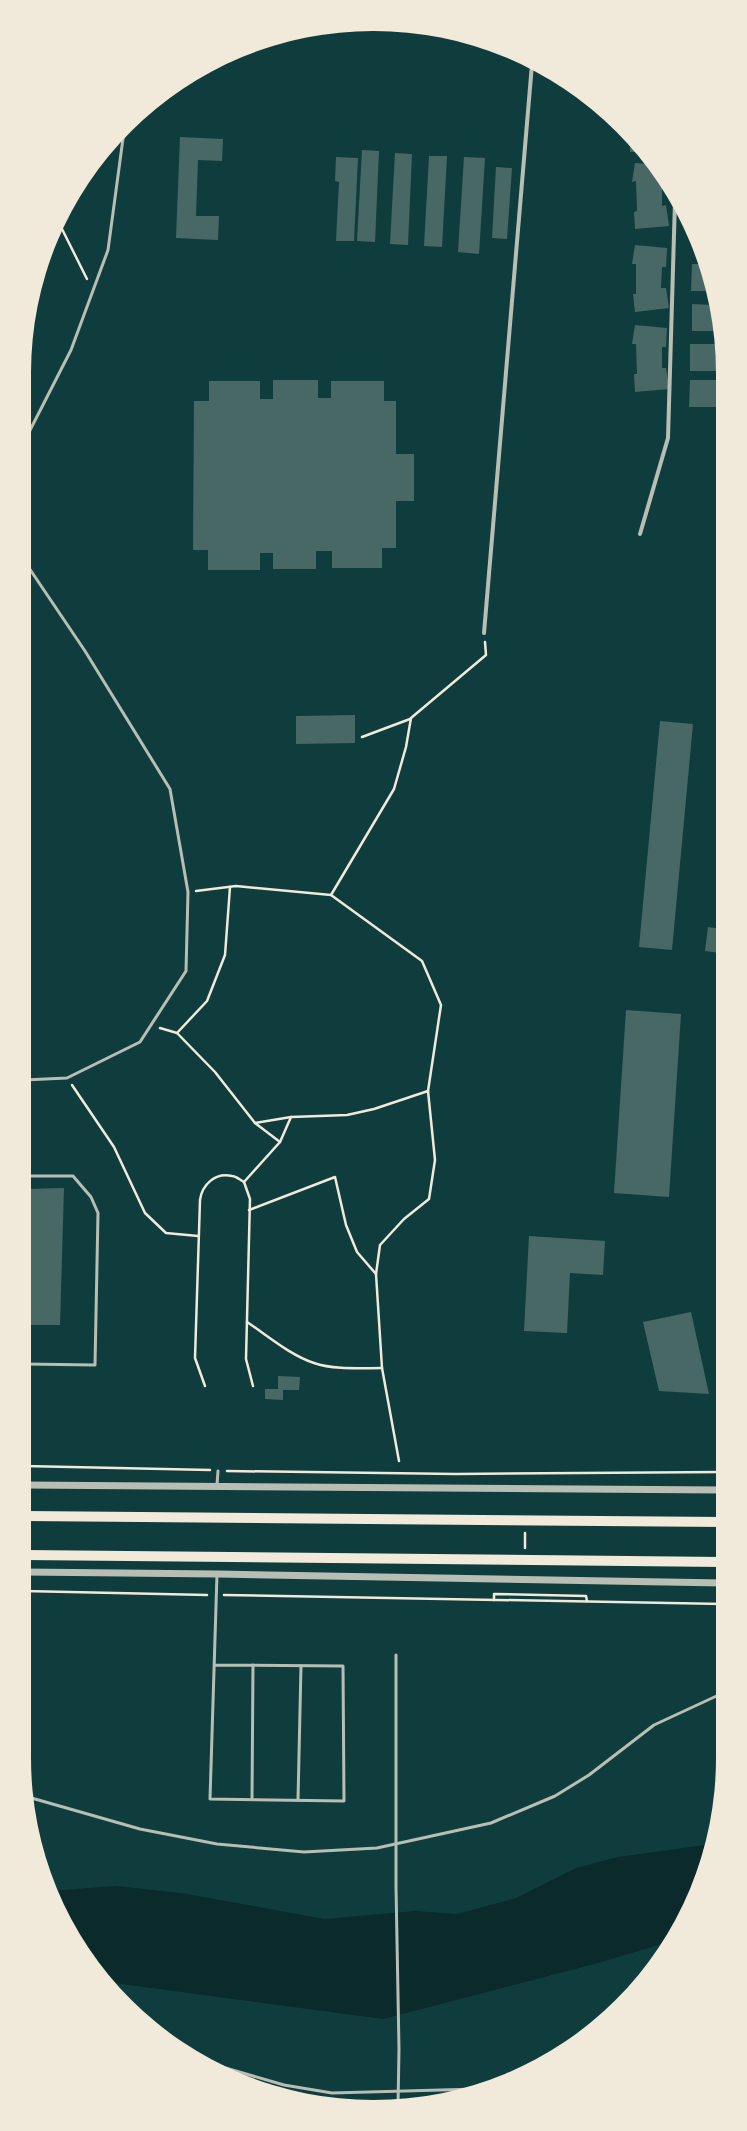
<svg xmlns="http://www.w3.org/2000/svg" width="747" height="2131" font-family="Merriweather,serif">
  <rect width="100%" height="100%" fill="#0f3d3e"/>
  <path fill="#0a2a2b" d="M712,1844L668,1942L598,1963L383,2019L107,1982L50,1891L116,1886L181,1893L325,1919L415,1911L457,1914L516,1898L576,1868L618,1857Z"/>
  <g fill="#486865">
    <path d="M180,137L223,139L222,161L198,160L196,216H219L218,240L176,238Z"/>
    <path d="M630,138L636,143L642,152H630Z"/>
    <path d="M362,150L379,151L375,242L357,241Z"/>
    <path d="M395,153L412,154L408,245L390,244Z"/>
    <path d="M429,156H447L442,247L424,246Z"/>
    <path d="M336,157L358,158L354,241H336L339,182L335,181Z"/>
    <path d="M464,157L485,158L479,254L458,252Z"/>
    <path d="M635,163L650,164L664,185H662V206L666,205L669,226L635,229L634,212L637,211L636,181L632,182Z"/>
    <path d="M496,167L512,168L507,239L492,238Z"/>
    <path d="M693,241H694L696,250H693Z"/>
    <path d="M635,245L667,248L666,267H662L661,288H666L669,308L635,312L633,294H636V264H632Z"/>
    <path d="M692,264H701L709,291H691Z"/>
    <path d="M692,304L713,305L720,331H692Z"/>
    <path d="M635,325L667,328L666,347H662V368H666L669,389L635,392L634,374H637L636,344H632Z"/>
    <rect x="690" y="344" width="30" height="27"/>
    <path d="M273,380H318V398H331V381H384V401H396V454H414V501H396V548H382V568H332V551H316V569H273V553H260V570H208V550H193L194,401H209V381H260V399H273Z"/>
    <path d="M690,380H720V407H689Z"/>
    <path d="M355,715V743L296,744V716Z"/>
    <path d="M660,721L693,724L672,950L639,947Z"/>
    <path d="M708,927L721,929V953L705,951Z"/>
    <path d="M626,1010L681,1014L669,1197L614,1193Z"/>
    <path d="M64,1188L60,1325H24V1189Z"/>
    <path d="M529,1236L605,1241L603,1275L570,1273L567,1333L524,1331Z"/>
    <path d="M691,1312L709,1394L659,1391L643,1322Z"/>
    <path d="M278,1376L300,1377L299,1390H283V1400L265,1399V1389H278Z"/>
  </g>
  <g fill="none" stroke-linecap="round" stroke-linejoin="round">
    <g stroke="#f1e9da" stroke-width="2.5">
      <path d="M59,223L87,279"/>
      <path d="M362,737L410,719"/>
      <path d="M196,891L236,886L331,895L422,961L441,1005L428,1091L435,1160L429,1199L404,1219L380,1245L376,1274L382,1368L399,1461"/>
      <path d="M331,895L394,789L406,747L411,718L486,655L485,642"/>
      <path d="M160,1028L177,1033L215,1072L255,1123L291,1117"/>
      <path d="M177,1033L207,1001L225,955L230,887"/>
      <path d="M72,1085L114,1147L145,1213L166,1233L198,1236"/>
      <path d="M255,1123L280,1142"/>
      <path d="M244,1182L280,1142L291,1117L347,1115L374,1109L428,1091"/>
      <path d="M249,1210L335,1177L346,1225L357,1252L376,1274"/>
      <path d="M247,1322C268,1336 290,1355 314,1363C334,1370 360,1368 382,1368"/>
      <path d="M205,1386L195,1358L200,1200C202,1185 215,1172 232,1176C236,1176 240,1180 244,1182L250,1199L246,1359L253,1386"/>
      <path d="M24,1466L210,1470"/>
      <path d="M227,1471L456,1474L722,1472"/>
      <path d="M525,1548V1533"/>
      <path d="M24,1591L207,1595"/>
      <path d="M224,1595L723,1604"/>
      <path d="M494,1600V1594L586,1596L587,1601"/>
    </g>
    <g stroke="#b8beb3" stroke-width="3">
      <path d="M24,442L71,350L108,250L124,131"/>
      <path d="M24,550L25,562L85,651L170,789L188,892L186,971L140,1042L67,1078L24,1080"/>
      <path d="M24,1176H73L91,1197L98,1213L95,1365L24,1364"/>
      <path d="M217,1485L218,1471"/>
      <path d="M396,1655V1887L399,2049L398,2106"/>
      <path d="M215,1665L343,1666L344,1801L210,1799L217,1574"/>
      <path d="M28,1797L140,1829L217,1844L304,1852L377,1848L491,1823L555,1796L589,1775L654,1725L723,1693"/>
      <path d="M252,1799L253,1665"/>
      <path d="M298,1800L301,1666"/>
      <path d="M205,2062L284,2085L332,2093L477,2089"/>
    </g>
    <g stroke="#b8beb3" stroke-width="4">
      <path d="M640,534L668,438L675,201"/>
      <path d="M484,633L532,64"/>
    </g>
    <g stroke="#b8beb3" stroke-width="7">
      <path d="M24,1485L722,1490"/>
      <path d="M24,1572L217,1574L723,1583"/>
    </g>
    <g stroke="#f1e9da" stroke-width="10">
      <path d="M24,1516L723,1522"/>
      <path d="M24,1555L723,1562"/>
    </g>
  </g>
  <path d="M0 0H747V2131H0ZM373 31H374A342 342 0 0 1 716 373V1758A342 342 0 0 1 374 2100H373A342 342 0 0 1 31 1758V373A342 342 0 0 1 373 31Z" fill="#f1e9da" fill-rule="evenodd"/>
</svg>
